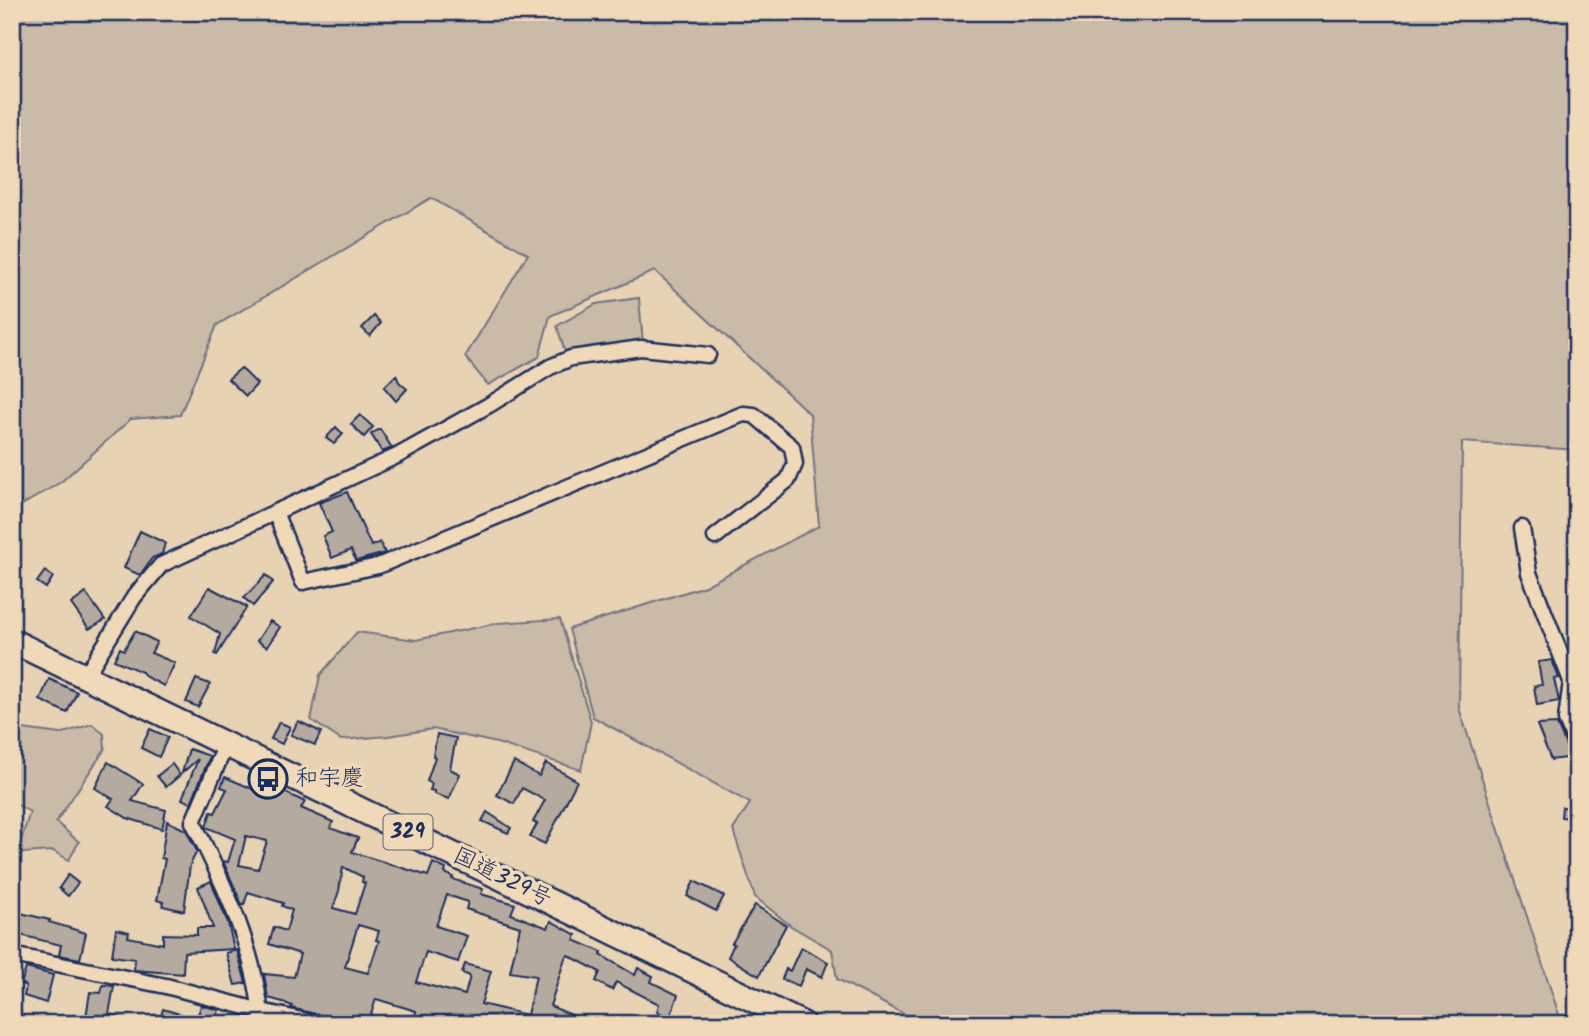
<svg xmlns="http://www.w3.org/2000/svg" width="1589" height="1036" font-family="Kalam,'Klee One',sans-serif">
  <rect width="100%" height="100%" fill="#e7d2b4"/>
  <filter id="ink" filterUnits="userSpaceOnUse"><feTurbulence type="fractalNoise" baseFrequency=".0143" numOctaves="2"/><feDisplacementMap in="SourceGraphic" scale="14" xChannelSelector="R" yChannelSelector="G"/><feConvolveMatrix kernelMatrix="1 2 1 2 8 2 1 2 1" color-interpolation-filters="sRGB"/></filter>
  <g filter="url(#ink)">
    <g fill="#cabaa8" stroke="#727483" stroke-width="2">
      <path d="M12,12H1577V450L1462,442L1459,708L1562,1024H923L837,979L832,950L791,926L755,897L733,830L750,803L593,717L569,629L705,586L819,526L810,414L655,271L550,316L539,357L488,385L465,357L528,254L431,198L217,325L180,415L131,419L61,482L12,511Z"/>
      <path d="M639,298L643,343L566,355L557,326L596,304Z"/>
      <path d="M560,619L591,722L581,770L497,743L433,729L388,736L341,740L311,720L320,675L357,632L416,640L498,623Z"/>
      <path d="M12,717L23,729L60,734L92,724L104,734L105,749L56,822L79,842L69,860L53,851L23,853L19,847L30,812L12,802Z"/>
    </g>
    <g fill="#b4aa9f" stroke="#1b2f5e" stroke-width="2" fill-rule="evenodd">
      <path d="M374,316L381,323L370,336L362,328Z"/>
      <path d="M241,368L257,384L246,396L228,379Z"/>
      <path d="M396,375L399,382L407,389L396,401L384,387Z"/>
      <path d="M360,415L373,427L364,437L351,424Z"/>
      <path d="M336,427L343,434L334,444L326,438Z"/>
      <path d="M380,429L392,448L382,452L371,434Z"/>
      <path d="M347,492L371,546L380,542L385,553L356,561L351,550L332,558L323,536L332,532L319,503Z"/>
      <path d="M140,531L165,543L162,554L152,558L140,575L124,568Z"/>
      <path d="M45,571L53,577L46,588L37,582Z"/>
      <path d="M266,575L273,582L253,606L244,598Z"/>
      <path d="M209,587L247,607L217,655L215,654L220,634L191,616Z"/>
      <path d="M86,593L105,620L89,629L71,604Z"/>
      <path d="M270,621L280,627L267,647L257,641Z"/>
      <path d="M135,631L157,642L151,653L175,663L164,686L146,677L142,672L114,660L120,648L124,650Z"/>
      <path d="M1552,660L1559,678L1554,679L1559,701L1537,705L1534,686L1542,685L1538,662Z"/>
      <path d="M49,679L77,692L67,713L40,700Z"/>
      <path d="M196,679L210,684L198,707L186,702Z"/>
      <path d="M298,721L321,732L315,745L291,735Z"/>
      <path d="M279,722L290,727L282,744L271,739Z"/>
      <path d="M1557,724L1568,750L1573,757L1551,760L1537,725Z"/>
      <path d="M150,729L168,737L159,757L141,748Z"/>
      <path d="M437,734L456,738L450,769L460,774L449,799L434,794V791L430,790L432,784L427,781L435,757L433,756Z"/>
      <path d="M189,749L210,756L191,803L182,799L198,759L182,773Z"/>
      <path d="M108,762L143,784L132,801L166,810L162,829L127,818L108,806L113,799L95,788Z"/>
      <path d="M514,762L539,776L546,763L577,781L545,844L530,837L537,824L533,822L545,800L522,788L514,804L497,795Z"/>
      <path d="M172,764L180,775L166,787L157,776Z"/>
      <path d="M225,777L255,790L259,780L305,802L301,808L333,822L330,828L358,838L352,852L428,876L433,863L446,869L445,873L453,877L452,879L483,889L481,894L515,904L511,914L548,928L551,921L576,935L574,940L602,952L601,955L635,975L638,968L653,976L651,982L678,995L670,1017L657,1012L659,1004L616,982L612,990L596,981L600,972L568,955L565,958L550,1006L593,1024H523L504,1021L503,1024H414L416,1011L376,999L368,1024H356L291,1008L292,1006L283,1002L268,998L264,974L294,977L300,954L269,944L274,927L286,931L292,910L282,906L283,903L248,892L244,905H242L223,861L228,862L235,839L206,827L211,812L215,813L227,789L221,787ZM246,836L267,841L258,869L239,865ZM343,867L363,877L362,882L365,883L355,914L333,908L339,891ZM447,895L468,902L466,909L520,927L510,972L536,976L527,1015L481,1004L491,971L465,964L462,973L470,976L465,995L416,982L426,952L458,962L467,936L436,926ZM358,925L379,931L376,940L379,941L368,973L345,967Z"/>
      <path d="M1562,807L1577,808V819L1561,817Z"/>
      <path d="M487,812L511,828L508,833L482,821Z"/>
      <path d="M167,821L186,830L197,851L190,865L184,911L163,906V902L157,900L165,859L161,858Z"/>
      <path d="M68,875L78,883L68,896L59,888Z"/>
      <path d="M211,881L228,923L234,949L184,952L183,974L134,970L135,959L112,956L116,929L129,932L128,937L163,944V934L197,935V928H213L198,887Z"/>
      <path d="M694,881L724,896L716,911L687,896Z"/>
      <path d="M755,905L786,925L759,976L728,957L734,944L732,943Z"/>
      <path d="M12,911L50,920L49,922L86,933L80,959L59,955L61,945L12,933Z"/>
      <path d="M801,947L828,962L822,977L806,969L799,986L782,979L786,969L790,971Z"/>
      <path d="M237,950L246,983L235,985L226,953Z"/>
      <path d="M26,968L53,975L46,1003L24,996L26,986L21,984Z"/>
      <path d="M103,985L114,986L109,1014L132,1021V1024H85L90,992L101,993Z"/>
      <path d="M201,1005L219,1010L215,1024H159L163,1009L197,1019Z"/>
    </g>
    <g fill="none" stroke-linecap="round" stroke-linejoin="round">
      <g stroke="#1b2f5e" stroke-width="19">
        <g id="minor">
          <path d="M275,512L303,582L378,566L743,414L754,415L792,447L795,464L788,480L715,537"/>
          <path d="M1522,528L1529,573L1571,681L1566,720L1577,746"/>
          <path d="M85,677L134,597L161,565L397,456L489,405L550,367L571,358L641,348L708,355"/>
          <path d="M226,744L193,822C225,885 256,952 262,1024"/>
          <path d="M12,955L166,986L261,1011L320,1024"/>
        </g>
      </g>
      <g stroke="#1b2f5e" stroke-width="28">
        <path id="trunk" d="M12,641L803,1024"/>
      </g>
      <use href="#minor" stroke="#f0d9b8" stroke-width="14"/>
      <use href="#trunk" stroke="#f0d9b8" stroke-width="23"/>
    </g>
  </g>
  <defs>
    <g id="bus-ring" transform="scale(2.0125)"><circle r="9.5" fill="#f0d9b8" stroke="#1b2f5e" stroke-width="1.5"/><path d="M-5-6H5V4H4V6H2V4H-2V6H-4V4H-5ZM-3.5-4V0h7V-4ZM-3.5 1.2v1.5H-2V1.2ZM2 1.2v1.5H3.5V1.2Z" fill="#1b2f5e"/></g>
  </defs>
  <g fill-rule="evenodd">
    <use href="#bus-ring" x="268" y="779"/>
  </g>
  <g text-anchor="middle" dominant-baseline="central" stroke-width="7" stroke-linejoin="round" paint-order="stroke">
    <rect fill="#f0d9b8" stroke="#5b6279" stroke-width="2" x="383.5" y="814.5" width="49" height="35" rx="5"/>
    <g font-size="21" font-weight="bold" fill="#1b2f5e">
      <text x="408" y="832">329</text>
    </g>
    <g font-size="23" fill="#1b2f5e" stroke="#f0d9b8" text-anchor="start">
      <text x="295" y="779">和宇慶</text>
    </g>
    <g font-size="23" fill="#1b2f5e" stroke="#f0d9b8">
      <text transform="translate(502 878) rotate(26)">国道329号</text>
    </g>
  </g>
  <rect width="1589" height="1036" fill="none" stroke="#f0d9b8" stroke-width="42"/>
  <rect x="21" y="21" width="1547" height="994" fill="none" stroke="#1b2f5e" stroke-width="2.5" filter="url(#ink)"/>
</svg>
